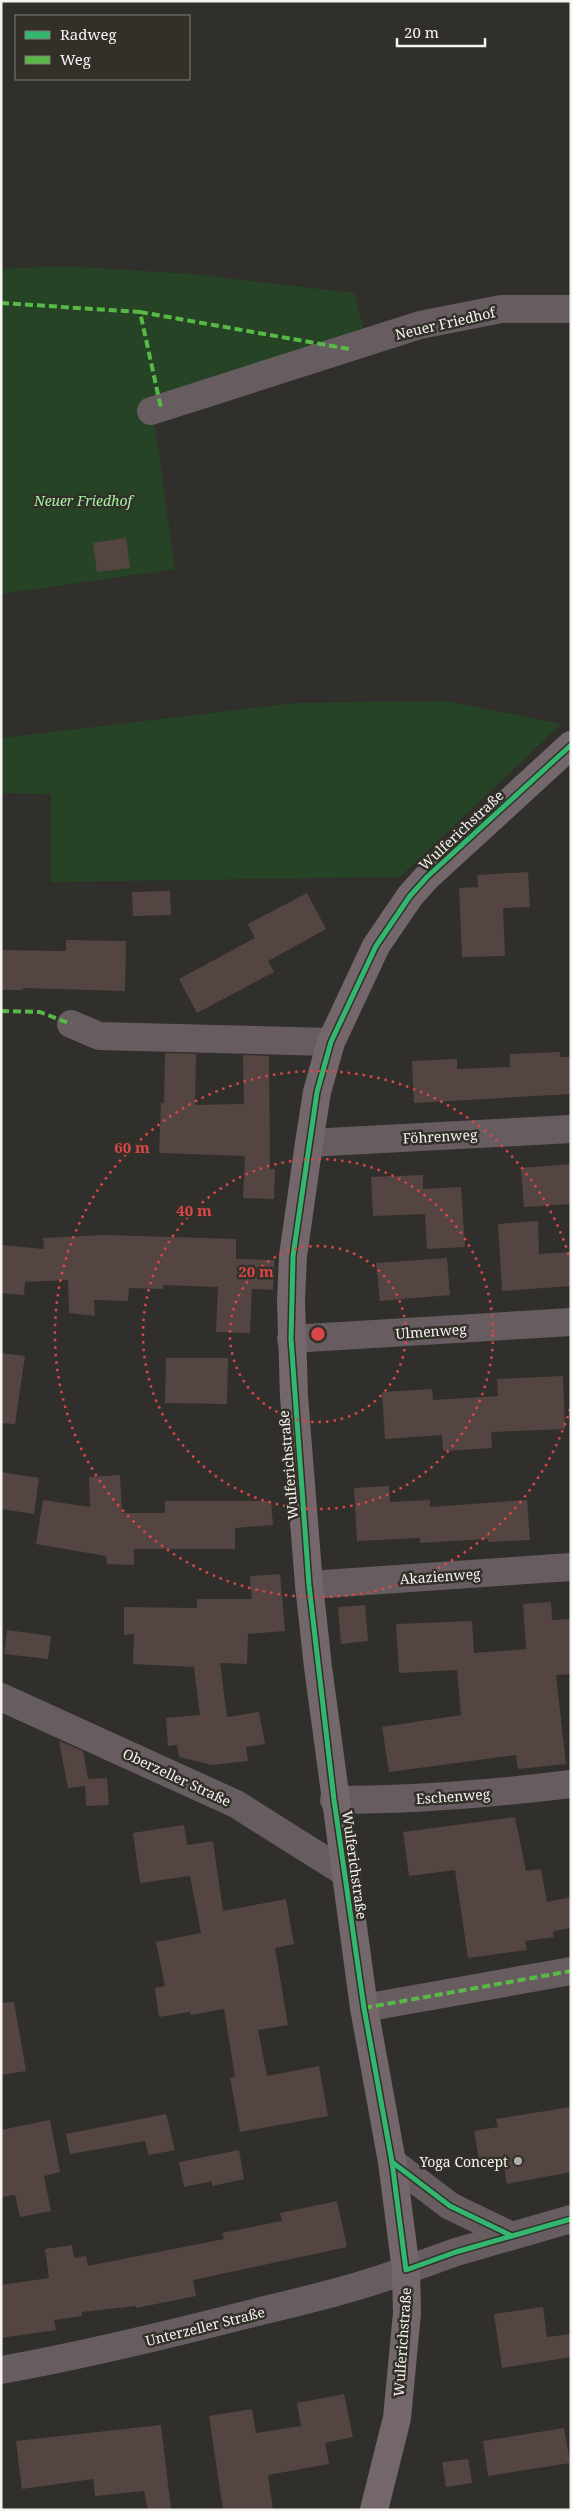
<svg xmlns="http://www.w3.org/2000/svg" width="572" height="2511" font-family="'Noto Serif',serif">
  <rect width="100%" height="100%" fill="#302f2b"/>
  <g fill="#264425">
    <path d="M64,266L192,274L354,293L366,336L151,399L175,569L1,594V269Z"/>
    <path d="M447,701L561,724L400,877L51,882V794L1,793V738L296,703Z"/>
  </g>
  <g fill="#544543">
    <path d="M126,538L130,568L97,572L93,543Z"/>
    <path d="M528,872L530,907L503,908L505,956L462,957L459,888L478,887L477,875Z"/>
    <path d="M170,891L171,915L133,916L132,892Z"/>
    <path d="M307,893L326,929L268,961L274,972L197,1013L179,979L255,938L248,924Z"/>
    <path d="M66,940L126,941L125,991L23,988V990H1V950L66,951Z"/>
    <path d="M560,1052V1057H571V1094L414,1103L412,1061L457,1059V1069L510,1067V1054Z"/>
    <path d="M165,1053L196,1054L195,1105L244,1104L243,1055L269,1056L270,1169H275L274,1199L243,1198L245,1156L159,1153L161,1103H164Z"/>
    <path d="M571,1164V1204L524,1207L521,1168Z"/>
    <path d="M423,1175V1189L461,1187L465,1247L427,1249L425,1214L373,1216L371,1177Z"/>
    <path d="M538,1221L539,1254L571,1252V1286L502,1291L498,1224Z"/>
    <path d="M105,1235L236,1239V1259L274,1260L273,1290L252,1289L250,1333L216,1332L218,1287L163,1285V1289L129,1288L128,1301L94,1300L95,1316L69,1313L68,1280L25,1282L24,1295L1,1293V1245L44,1249L43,1238Z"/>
    <path d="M447,1258L450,1295L380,1301L376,1263Z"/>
    <path d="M1,1353L25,1356L15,1424L1,1423Z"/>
    <path d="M166,1358H228L227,1404L165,1403Z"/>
    <path d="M563,1376L565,1429L491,1432L492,1448L443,1451L442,1435L385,1439L382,1392L432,1389L433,1400L498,1396L497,1379Z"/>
    <path d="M1,1472L39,1478L34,1514L1,1509Z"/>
    <path d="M120,1475L122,1513H165V1501H271L273,1525L235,1528V1549H134V1565L107,1564L106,1556L36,1544L43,1500L90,1507L89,1477Z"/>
    <path d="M389,1486L390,1502L430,1500V1507L527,1500L530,1540L488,1542V1539L420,1543V1538L357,1541L354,1488Z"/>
    <path d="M280,1574L285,1631L248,1634L247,1664L220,1663L227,1717L259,1712L265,1744L246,1747L248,1761L212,1765L179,1757L177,1745L168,1746L166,1718L200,1715L194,1667L133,1664L134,1634L124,1635V1607L197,1608V1599H252L250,1576Z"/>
    <path d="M551,1602L552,1620L571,1619V1674L556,1675L566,1764L518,1769L516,1755L389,1772L382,1727L461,1715L457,1670L399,1673L396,1624L472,1621L474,1653L526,1649L523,1604Z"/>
    <path d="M365,1605L368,1641L341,1644L338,1607Z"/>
    <path d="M7,1630L51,1636L48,1659L4,1654Z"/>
    <path d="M59,1741L83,1751L88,1779L107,1778L109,1805L86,1806L85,1786L68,1788Z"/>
    <path d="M515,1817L526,1871L541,1869L547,1902L571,1897V1928L553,1931L554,1937L525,1941L527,1950L468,1958L455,1870L409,1876L403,1832Z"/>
    <path d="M184,1825L187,1845L213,1841L223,1911L286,1899L294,1944L275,1948L288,2025L258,2030L267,2076L319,2066L328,2116L240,2132L230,2078L235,2077L224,2009L191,2015L190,2012L159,2017L155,1988L165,1986L156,1942L201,1933L190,1876L140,1883L133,1833Z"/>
    <path d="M14,2002L26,2071L1,2075V2003Z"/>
    <path d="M571,2107V2172L507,2184L503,2162L480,2165L474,2131L498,2127L496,2119Z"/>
    <path d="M166,2114L175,2150L149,2155L145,2141L70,2154L66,2134Z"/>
    <path d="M50,2120L60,2172L44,2176L51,2211L20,2217L15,2195L1,2197V2130Z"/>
    <path d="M239,2150L244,2179L212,2186V2181L184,2187L179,2162Z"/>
    <path d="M337,2201L347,2247L193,2280L196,2296L136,2308V2306L82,2312V2316L54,2320L56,2330L1,2338V2285L49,2278L45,2249L72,2245L74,2258L86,2256L88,2266L224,2239L222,2233L282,2221L280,2213Z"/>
    <path d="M543,2307L547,2337L571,2334V2357L502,2368L494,2314Z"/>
    <path d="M344,2394L353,2437L325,2443L329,2464L268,2475L273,2510H223L209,2416L252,2409L256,2433L301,2426L297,2403Z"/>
    <path d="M161,2425L171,2510H148L144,2491L95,2496L93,2479L22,2489L16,2441Z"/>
    <path d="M564,2428L570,2463L488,2476L483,2441Z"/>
    <path d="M468,2459L472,2483L446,2487L442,2462Z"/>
  </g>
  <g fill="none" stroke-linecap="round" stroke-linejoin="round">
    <g stroke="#675d61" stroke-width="28">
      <path d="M151,411L420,325L501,309H571"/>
      <path d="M71,1024L99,1036L331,1042"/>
      <path d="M309,1143L571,1129"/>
      <path d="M291,1339L571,1322"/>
      <path d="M309,1585L571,1567"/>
      <path d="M1,1697L236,1804L344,1872"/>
      <path d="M334,1800C416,1800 490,1794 571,1784"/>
      <path d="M364,2008L571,1971"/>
      <path d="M1,2370C85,2355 167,2335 249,2314C302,2301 355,2289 406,2270"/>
    </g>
    <g stroke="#675d61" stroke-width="28">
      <path d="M392,2162L450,2206L512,2236"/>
      <path d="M406,2270L456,2252L571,2219"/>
    </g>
    <path stroke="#73676c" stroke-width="28" d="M374,2510L397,2418L407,2313L406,2270L392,2162L364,2008L318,1667L309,1585L294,1396L291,1301L293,1256L309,1143L317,1092L331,1042L376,946L410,896L427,877L571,745"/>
    <g stroke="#58b947" stroke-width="4" stroke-dasharray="8 4" stroke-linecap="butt">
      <path d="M1,303L140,312L161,408"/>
      <path d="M140,312L349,349"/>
      <path d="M1,1011L40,1012L71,1024"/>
      <path d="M364,2008L571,1971"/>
    </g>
    <g stroke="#323029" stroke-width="8">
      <g id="cycleway">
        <path d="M571,745L427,877L410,896L376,946L331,1042L317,1092L293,1256L291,1339L309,1585L334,1800L364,2008L392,2162L406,2270L456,2252L571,2219"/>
        <path d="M392,2162L450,2206L512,2236"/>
      </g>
    </g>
    <use href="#cycleway" stroke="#33b770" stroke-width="5"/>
  </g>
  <g fill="none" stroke="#db4746" stroke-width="2.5" stroke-dasharray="2.5 5">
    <circle cx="318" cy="1334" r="88"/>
    <circle cx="318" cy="1334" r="175"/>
    <path d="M570 1409A263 263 0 1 1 570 1259"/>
  </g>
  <circle fill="#b1afab" stroke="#323029" stroke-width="2" cx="518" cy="2161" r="5"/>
  <g text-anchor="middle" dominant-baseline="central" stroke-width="5" stroke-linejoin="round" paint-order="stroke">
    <g font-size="14" fill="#f6f4f0" stroke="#323029">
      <text transform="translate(445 323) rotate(-13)">Neuer Friedhof</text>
      <text transform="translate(461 830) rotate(-43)">Wulferichstraße</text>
      <text transform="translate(440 1136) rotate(-3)">Föhrenweg</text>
      <text transform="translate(431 1331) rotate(-4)">Ulmenweg</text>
      <text transform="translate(288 1465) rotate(-95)">Wulferichstraße</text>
      <text transform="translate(440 1576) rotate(-4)">Akazienweg</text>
      <text transform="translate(177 1777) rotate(25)">Oberzeller Straße</text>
      <text transform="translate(453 1796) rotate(-4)">Eschenweg</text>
      <text transform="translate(355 1865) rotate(82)">Wulferichstraße</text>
      <text transform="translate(205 2326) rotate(-14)">Unterzeller Straße</text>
      <text transform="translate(402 2342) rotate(-86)">Wulferichstraße</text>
    </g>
    <g font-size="14" font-style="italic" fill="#a3f1a2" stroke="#323029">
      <text x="83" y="500">Neuer Friedhof</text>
    </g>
    <g font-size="14" fill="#f6f4f0" stroke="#323029" text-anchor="end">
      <text x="508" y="2161">Yoga Concept</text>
    </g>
  </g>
  <circle cx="318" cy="1334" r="8" fill="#db4746" stroke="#323029" stroke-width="2.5"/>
  <g font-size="15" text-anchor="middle" font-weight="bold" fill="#db4746" stroke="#323029" stroke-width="5" stroke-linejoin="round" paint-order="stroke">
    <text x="132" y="1153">60 m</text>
    <text x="194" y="1216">40 m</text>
    <text x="256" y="1277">20 m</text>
  </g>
  <rect width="572" height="2511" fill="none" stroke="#f6f4f0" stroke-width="5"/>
  <rect x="15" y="15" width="175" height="65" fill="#323029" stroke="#807e79"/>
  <rect x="25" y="31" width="25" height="8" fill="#33b770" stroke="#807e79"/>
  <text x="60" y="40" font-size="15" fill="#f6f4f0">Radweg</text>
  <rect x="25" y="56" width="25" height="8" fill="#58b947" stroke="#807e79"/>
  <text x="60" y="65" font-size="15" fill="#f6f4f0">Weg</text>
  <path d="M397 38v8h88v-8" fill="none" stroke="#f6f4f0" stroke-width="2.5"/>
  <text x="404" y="38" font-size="15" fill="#f6f4f0" stroke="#323029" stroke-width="4" paint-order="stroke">20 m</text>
</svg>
